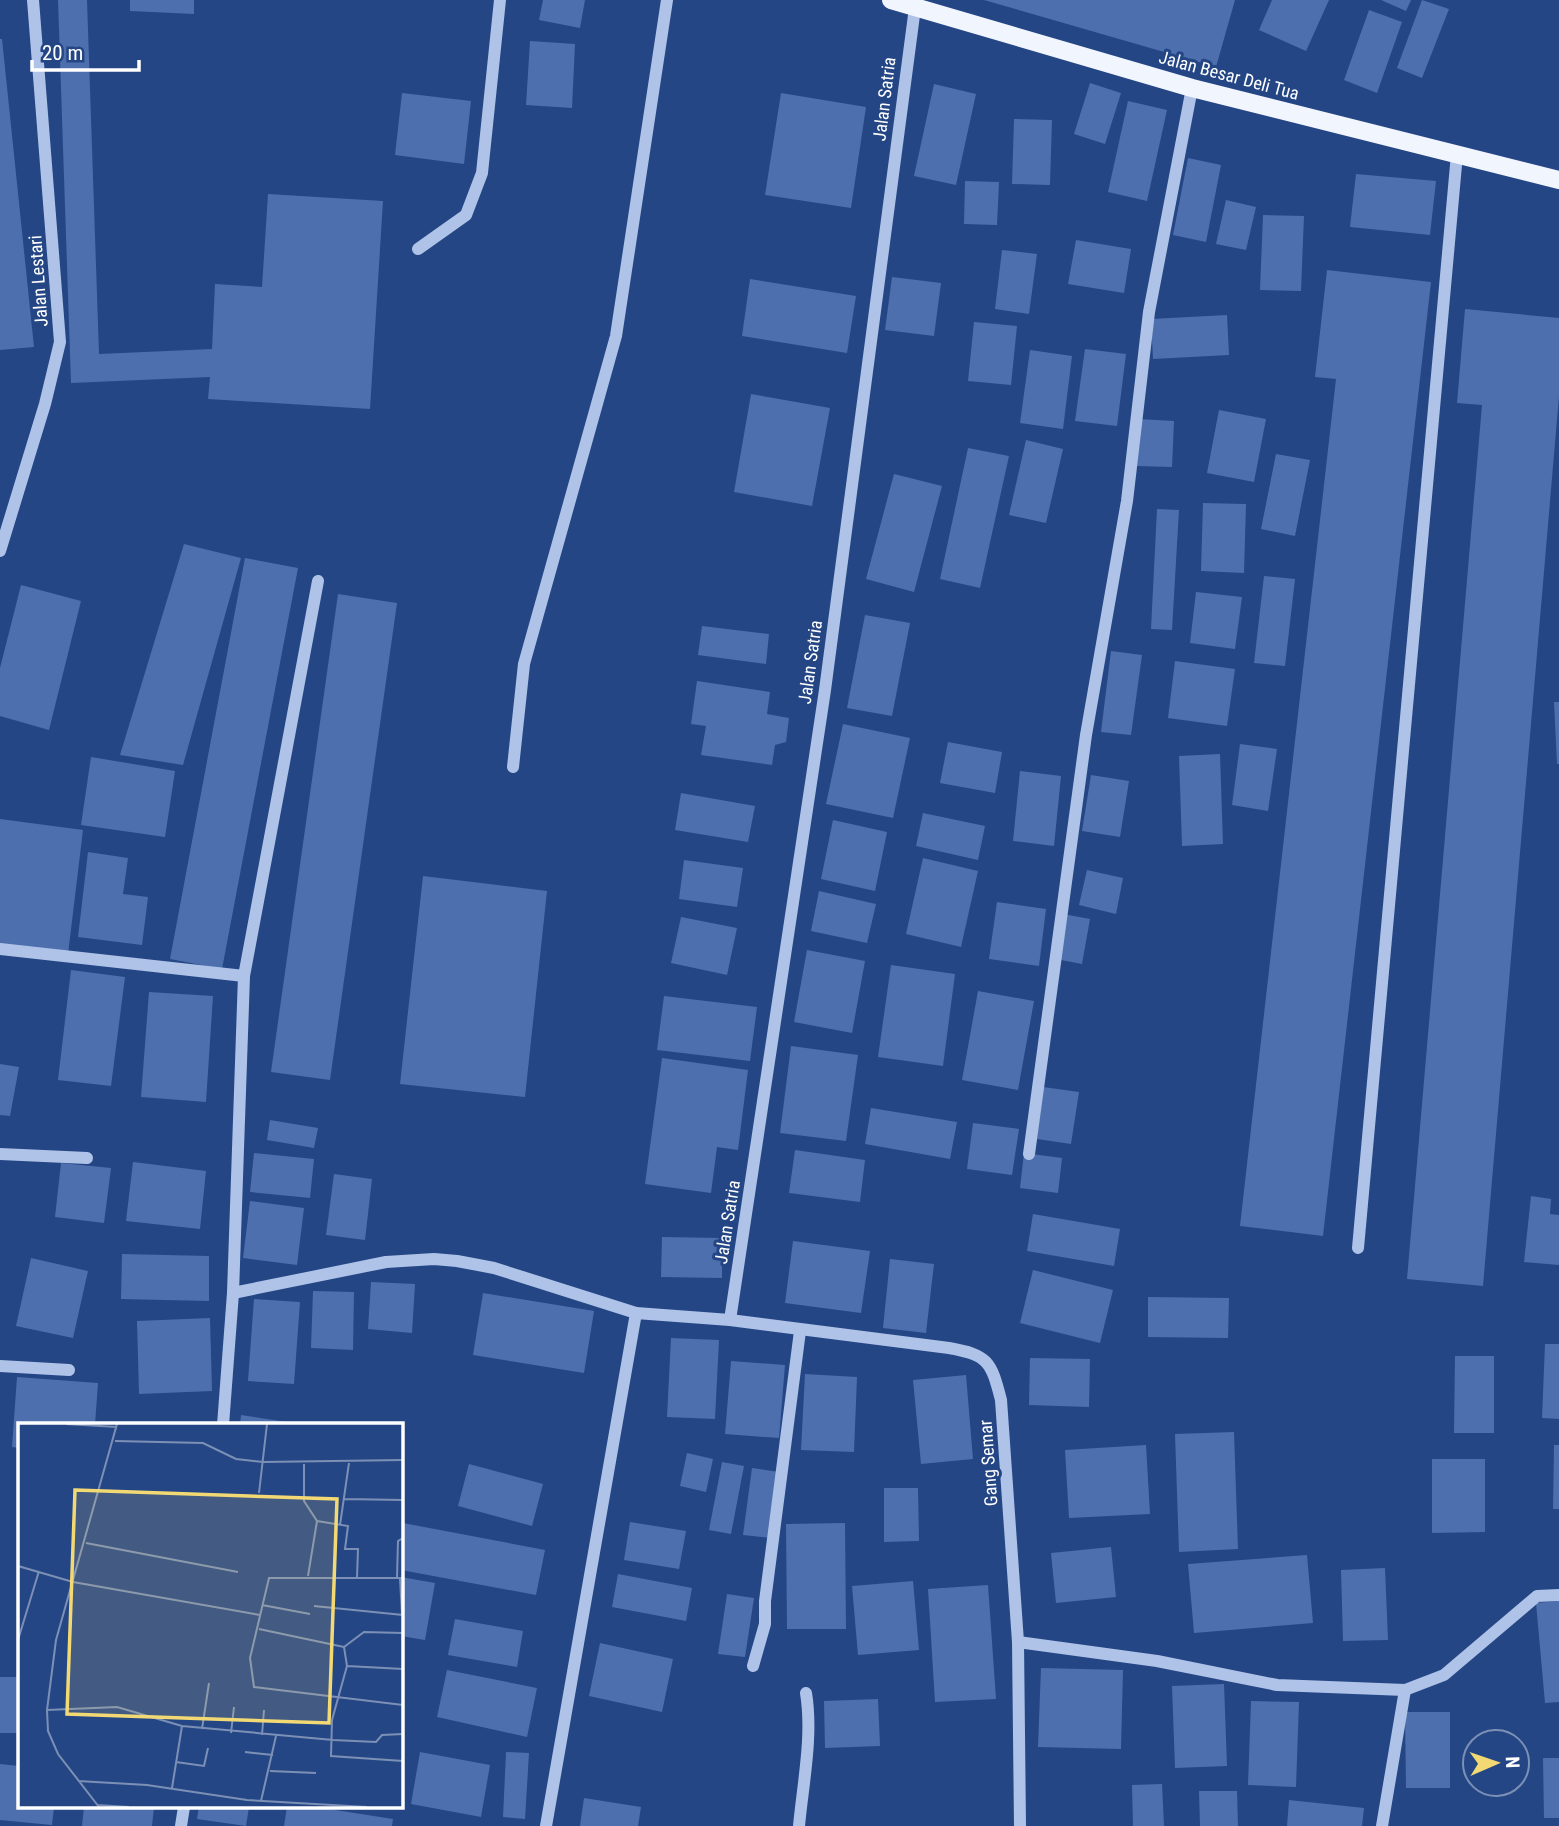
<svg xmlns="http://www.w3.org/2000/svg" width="1559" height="1826" font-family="'Roboto Condensed',sans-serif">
  <rect width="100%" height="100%" fill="#254685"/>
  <g fill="#4d6fad">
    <path d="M58,0H87L99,354L212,349L215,284L262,287L268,194L383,201L370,409L208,399L210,377L71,383Z"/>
    <path d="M130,0H194V14L130,11Z"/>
    <path d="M543,0H585L580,28L539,20Z"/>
    <path d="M984,0H1235L1216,67Z"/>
    <path d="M1272,0H1329L1306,51L1259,30Z"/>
    <path d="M1381,0H1411L1406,11Z"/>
    <path d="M1422,0L1449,9L1422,78L1397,68Z"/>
    <path d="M1369,10L1402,22L1377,93L1344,80Z"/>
    <path d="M0,39H2L34,347L0,350Z"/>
    <path d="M530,41L575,44L572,108L526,105Z"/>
    <path d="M1090,83L1121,93L1105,144L1074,134Z"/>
    <path d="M934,84L976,94L956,185L914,176Z"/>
    <path d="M402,93L471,101L464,164L395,155Z"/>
    <path d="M781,93L866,107L851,208L765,195Z"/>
    <path d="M1128,101L1167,110L1147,201L1108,192Z"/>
    <path d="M1014,119L1052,120L1050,185L1012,184Z"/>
    <path d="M1188,158L1221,165L1206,242L1173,235Z"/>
    <path d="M1356,174L1436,181L1430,235L1350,227Z"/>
    <path d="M965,181L999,182L997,225L964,224Z"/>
    <path d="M1226,200L1256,207L1246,250L1216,244Z"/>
    <path d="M1263,215L1304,216L1301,291L1260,290Z"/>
    <path d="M1076,240L1131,249L1124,293L1068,284Z"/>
    <path d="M1002,250L1037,254L1029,314L995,309Z"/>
    <path d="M1327,270L1431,282L1323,1236L1240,1226L1336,379L1315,377Z"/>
    <path d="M892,277L941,283L934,336L885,330Z"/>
    <path d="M750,279L856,296L847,353L742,336Z"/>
    <path d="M1465,309L1559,318V396L1483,1286L1407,1279L1482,405L1457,403Z"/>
    <path d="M1227,315L1229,355L1153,359L1151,319Z"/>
    <path d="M974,322L1017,326L1011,385L968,381Z"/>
    <path d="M1085,349L1126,354L1117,426L1075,421Z"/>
    <path d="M1030,350L1072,356L1063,429L1020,423Z"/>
    <path d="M751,394L830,408L812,506L734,492Z"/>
    <path d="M1219,410L1266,419L1254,482L1207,473Z"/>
    <path d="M1138,419L1174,421L1172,467L1137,466Z"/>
    <path d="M1026,440L1063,449L1046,523L1009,515Z"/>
    <path d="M968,448L1009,456L980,588L940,579Z"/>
    <path d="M1276,454L1310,460L1295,536L1261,529Z"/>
    <path d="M894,474L942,486L914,592L866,579Z"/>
    <path d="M1203,503L1246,504L1244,573L1201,571Z"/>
    <path d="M1157,509L1179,510L1172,630L1151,629Z"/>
    <path d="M184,544L241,558L183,765L120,755Z"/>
    <path d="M245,558L298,568L222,969L170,959Z"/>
    <path d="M1264,576L1295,579L1285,666L1254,663Z"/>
    <path d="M21,585L81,601L49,730L0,716V668Z"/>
    <path d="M1196,592L1242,597L1235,649L1190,643Z"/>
    <path d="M338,594L397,603L330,1080L271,1072Z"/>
    <path d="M865,615L910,623L892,716L847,708Z"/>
    <path d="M702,626L769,634L766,664L698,655Z"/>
    <path d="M1111,651L1142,655L1131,735L1101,732Z"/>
    <path d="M1175,661L1235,669L1227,726L1168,718Z"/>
    <path d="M697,681L770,692L767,714L789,718L786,742L775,745L772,765L701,755L706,726L691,724Z"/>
    <path d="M1554,702H1559V764H1557Z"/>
    <path d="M843,724L910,738L893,818L826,804Z"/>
    <path d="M948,742L1002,752L995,793L940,783Z"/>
    <path d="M1240,744L1277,749L1268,811L1232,805Z"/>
    <path d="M1220,754L1223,844L1182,846L1179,756Z"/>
    <path d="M91,757L175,771L165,837L81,825Z"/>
    <path d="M1020,771L1061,776L1054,846L1013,841Z"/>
    <path d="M1091,775L1129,781L1120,837L1082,831Z"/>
    <path d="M681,793L755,806L748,842L675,830Z"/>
    <path d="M923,813L985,826L978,860L916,846Z"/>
    <path d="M0,819L83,830L68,954L0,945Z"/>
    <path d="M833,820L887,832L875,891L821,879Z"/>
    <path d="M88,852L128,858L123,894L148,897L142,945L78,937Z"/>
    <path d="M923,858L978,871L961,947L906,934Z"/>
    <path d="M684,860L743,868L737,907L679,899Z"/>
    <path d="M1087,870L1123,878L1116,914L1079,905Z"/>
    <path d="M423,876L547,891L525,1097L400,1084Z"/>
    <path d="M819,891L876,904L867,943L811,931Z"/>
    <path d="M997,902L1046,909L1039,966L989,959Z"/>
    <path d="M1063,914L1090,919L1082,964L1056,959Z"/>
    <path d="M681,917L737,928L727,975L671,963Z"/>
    <path d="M807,950L865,961L852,1033L794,1022Z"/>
    <path d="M891,965L955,974L943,1066L878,1057Z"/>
    <path d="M71,970L125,977L111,1086L58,1080Z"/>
    <path d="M978,991L1034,1001L1018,1090L962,1080Z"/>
    <path d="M149,992L213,996L206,1102L141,1097Z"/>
    <path d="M664,996L757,1007L750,1061L657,1050Z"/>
    <path d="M791,1046L858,1055L846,1141L780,1133Z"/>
    <path d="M662,1058L748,1070L738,1150L717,1147L711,1193L645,1184Z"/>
    <path d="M0,1064L19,1067L10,1116L0,1115Z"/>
    <path d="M1043,1087L1079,1092L1071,1144L1037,1139Z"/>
    <path d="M871,1108L957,1122L950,1159L865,1144Z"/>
    <path d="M270,1120L318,1128L314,1148L267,1140Z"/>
    <path d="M973,1123L1019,1129L1012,1175L967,1169Z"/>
    <path d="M795,1150L865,1160L860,1202L789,1193Z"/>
    <path d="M254,1153L314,1159L310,1198L250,1192Z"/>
    <path d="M1024,1153L1062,1158L1058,1193L1020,1188Z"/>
    <path d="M133,1162L206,1171L200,1229L126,1221Z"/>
    <path d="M61,1163L111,1168L104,1223L55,1217Z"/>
    <path d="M334,1174L372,1179L365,1240L326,1235Z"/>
    <path d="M1531,1196L1551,1199L1550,1214L1559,1215V1265L1524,1262Z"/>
    <path d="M250,1201L304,1208L297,1265L243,1258Z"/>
    <path d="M1033,1214L1120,1229L1114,1266L1027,1251Z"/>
    <path d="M662,1237L722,1238V1278L661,1277Z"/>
    <path d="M793,1241L870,1251L861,1313L785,1303Z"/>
    <path d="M122,1254L209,1256V1301L121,1299Z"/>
    <path d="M31,1258L88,1271L73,1338L16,1326Z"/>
    <path d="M890,1259L934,1264L926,1333L883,1328Z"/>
    <path d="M1033,1270L1113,1290L1100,1343L1020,1323Z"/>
    <path d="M371,1282L415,1284L412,1333L368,1329Z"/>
    <path d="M313,1291L354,1292L353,1350L311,1348Z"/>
    <path d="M483,1293L594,1311L584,1373L473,1355Z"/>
    <path d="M1148,1297L1229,1298L1228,1338L1148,1337Z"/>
    <path d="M254,1299L300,1302L294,1384L248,1381Z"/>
    <path d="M210,1318L212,1391L139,1394L137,1321Z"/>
    <path d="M671,1338L719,1340L715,1419L667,1417Z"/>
    <path d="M1545,1344H1559V1419L1542,1418Z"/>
    <path d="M1455,1356H1494V1433H1454Z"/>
    <path d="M1030,1358L1090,1359L1089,1407L1029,1405Z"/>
    <path d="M731,1361L785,1365L779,1438L725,1434Z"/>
    <path d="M805,1374L857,1377L854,1452L801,1450Z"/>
    <path d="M966,1375L973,1459L921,1464L913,1380Z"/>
    <path d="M17,1377L98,1383L95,1425H19V1448L12,1447Z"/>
    <path d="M241,1415L300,1424V1425H240Z"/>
    <path d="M1234,1432L1238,1549L1179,1552L1175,1434Z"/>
    <path d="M1146,1445L1150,1514L1069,1518L1065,1450Z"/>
    <path d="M1554,1445H1559V1509H1553Z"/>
    <path d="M687,1453L713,1459L706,1492L680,1486Z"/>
    <path d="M1432,1459H1485V1532L1432,1533Z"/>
    <path d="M722,1462L744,1466L731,1534L709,1530Z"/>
    <path d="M469,1464L543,1484L532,1526L458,1506Z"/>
    <path d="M752,1468L779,1472L770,1538L743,1535Z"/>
    <path d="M884,1488H918L919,1541L884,1542Z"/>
    <path d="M630,1522L686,1531L679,1569L624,1560Z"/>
    <path d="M403,1523L545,1550L536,1595L401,1570V1537Z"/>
    <path d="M845,1523L846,1629H787L786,1524Z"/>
    <path d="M1111,1547L1116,1597L1056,1603L1051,1553Z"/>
    <path d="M1307,1555L1313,1623L1194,1633L1188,1564Z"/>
    <path d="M1385,1568L1388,1640L1343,1641L1341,1570Z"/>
    <path d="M618,1574L692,1588L686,1621L612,1607Z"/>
    <path d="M401,1577L435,1583L425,1640L401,1636Z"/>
    <path d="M913,1581L919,1650L858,1655L852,1586Z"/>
    <path d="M988,1585L996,1699L935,1702L928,1589Z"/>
    <path d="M727,1594L754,1598L745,1657L718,1654Z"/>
    <path d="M1559,1601V1702L1545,1703L1536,1603Z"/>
    <path d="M455,1619L523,1631L517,1667L448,1655Z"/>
    <path d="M600,1643L673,1659L662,1712L589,1696Z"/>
    <path d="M1041,1668L1123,1670L1121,1749L1038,1747Z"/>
    <path d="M447,1670L537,1688L527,1737L437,1717Z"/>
    <rect x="0" y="1677" width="19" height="56"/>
    <path d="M1224,1684L1227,1766L1175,1768L1172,1686Z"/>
    <path d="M878,1699L880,1746L825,1748L824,1701Z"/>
    <path d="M1251,1701L1299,1702L1296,1787L1248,1785Z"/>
    <path d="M1405,1712H1450V1788H1406Z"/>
    <path d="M420,1752L490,1765L481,1817L411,1804Z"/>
    <path d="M506,1752L529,1753L525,1819L503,1817Z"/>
    <path d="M1543,1758H1559V1818H1544Z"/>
    <path d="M0,1764L19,1766V1807H54L52,1825L0,1820Z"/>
    <path d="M1162,1784L1164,1826H1133L1132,1785Z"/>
    <path d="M1199,1791H1237L1238,1826H1200Z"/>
    <path d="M584,1798L641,1807L638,1826H580Z"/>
    <path d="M1289,1800L1364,1808L1362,1826H1287Z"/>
    <path d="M84,1807H154L152,1826H82Z"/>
    <path d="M199,1807H249L246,1826L197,1819Z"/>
    <path d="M287,1807H316L393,1819L392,1826H284Z"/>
  </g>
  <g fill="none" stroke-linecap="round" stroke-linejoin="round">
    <g stroke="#afc3e8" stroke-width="12">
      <path d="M418,249L466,215L482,173L500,0"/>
      <path d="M0,551L45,404L60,342L33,0"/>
      <path d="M513,767L524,664L616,336L667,0"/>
      <path d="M0,949L244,976"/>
      <path d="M0,1154L87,1158"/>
      <path d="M1029,1154L1086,735L1127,501L1149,312L1192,88"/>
      <path d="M1358,1248L1457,154"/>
      <path d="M233,1293L386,1262L434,1259L457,1261L494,1268L636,1313L730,1320L949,1348C988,1355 991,1361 1001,1400L1018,1642L1020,1826"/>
      <path d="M730,1320L825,690L916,0"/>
      <path d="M0,1366L69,1370"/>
      <path d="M223,1425L233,1293L244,976L318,581"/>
      <path d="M1018,1642L1157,1661L1277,1685L1405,1690L1444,1675L1537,1596L1559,1595"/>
      <path d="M753,1666L765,1624V1601L800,1331"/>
      <path d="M181,1826L184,1807"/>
      <path d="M546,1826L636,1313"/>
      <path d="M799,1826C803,1783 813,1736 806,1693"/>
      <path d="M1382,1826L1405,1690"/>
    </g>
    <path stroke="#f1f5fe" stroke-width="18" d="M891,0L1192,88L1559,180"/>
  </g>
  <g text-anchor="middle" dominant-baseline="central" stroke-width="6" stroke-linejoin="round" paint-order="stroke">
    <g font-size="18" fill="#fff" stroke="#254685">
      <text transform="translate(1229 75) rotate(15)">Jalan Besar Deli Tua</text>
      <text transform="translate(884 99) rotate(-83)">Jalan Satria</text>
      <text transform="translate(38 281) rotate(-94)">Jalan Lestari</text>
      <text transform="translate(810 662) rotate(-82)">Jalan Satria</text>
      <text transform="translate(727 1222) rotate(-81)">Jalan Satria</text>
      <text transform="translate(988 1463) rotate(-94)">Gang Semar</text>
    </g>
  </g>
  <g transform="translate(18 1423)">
    <rect width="385" height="385" fill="#254685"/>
    <path fill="none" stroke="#7c90b6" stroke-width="2" d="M48,1L99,4M97,18L185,20L218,36L245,39L385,37M286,41V78L299,98M241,70L249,1M326,76L385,77M299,98L330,103L327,126H340L339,154M322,102L331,40M68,120L220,149M0,143L55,159L242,192M290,153L299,98M379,155L380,118L385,115M382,155L384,192M385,155H251L232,235L236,264L385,282M244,182L292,191M296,183L385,192M241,206L326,224M0,217L21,148M326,224L329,243L314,297L313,333L385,338M326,224L346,209L385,210M329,243L385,246M29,287L99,284L164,303L315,317L358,319L364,312L385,311M184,306L191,260M213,310L216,284M244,312L246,287M227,329L255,332M158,339L186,343L190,325M252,348L298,350M60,358L129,362L229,377L349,384M154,365L164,303M243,378L258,313M79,382L111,384M81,384L40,331L30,308L29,287L38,217L99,1"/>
    <path fill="#f2d973" fill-opacity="0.15" stroke="#f2d973" stroke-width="3.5" d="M57,67L319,76L311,300L49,291Z"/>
    <rect width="385" height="385" fill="none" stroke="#fff" stroke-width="3.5"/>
  </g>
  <g transform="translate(1496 1763) rotate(88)"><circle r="33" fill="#254685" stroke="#7c90b6" stroke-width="2"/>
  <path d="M0-5L12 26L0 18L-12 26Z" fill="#f2d973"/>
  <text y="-10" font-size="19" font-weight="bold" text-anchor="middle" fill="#ffffff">N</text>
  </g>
  <path d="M32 60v10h107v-10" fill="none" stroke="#ffffff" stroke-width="3.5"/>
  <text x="42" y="60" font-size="21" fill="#ffffff" stroke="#254685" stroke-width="5" paint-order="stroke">20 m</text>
</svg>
